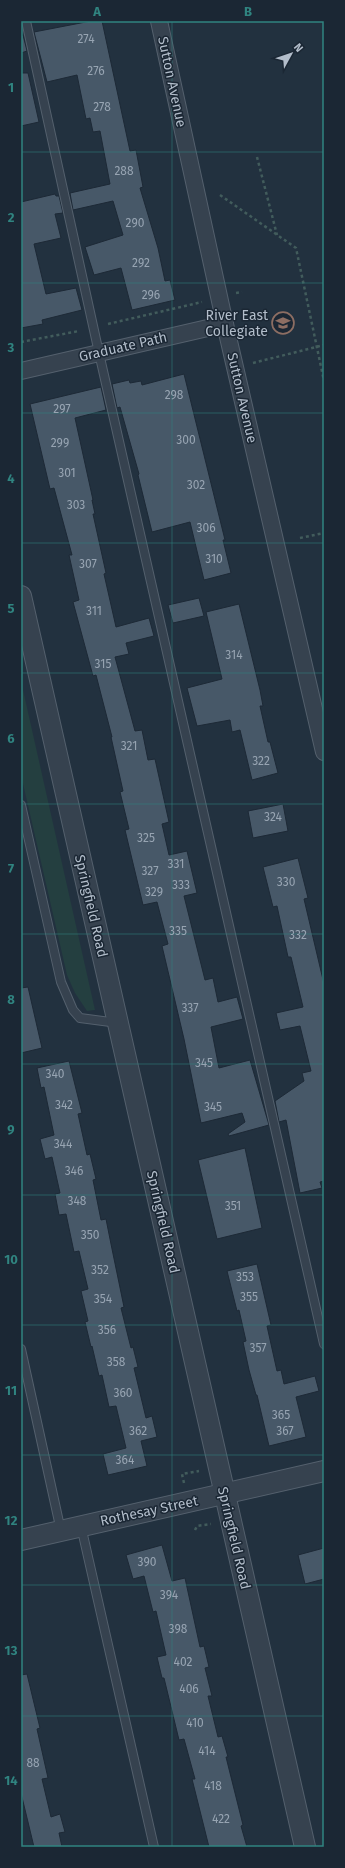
<svg xmlns="http://www.w3.org/2000/svg" width="345" height="1868" font-family="'Fira Sans',sans-serif">
  <rect width="100%" height="100%" fill="#22313f"/>
  <path fill="#243f40" d="M21,681L95,1010L87,1011L75,993L67,975L21,775Z"/>
  <g fill="#475868" stroke="#1d2936">
    <path d="M91,21H102L130,151L136,150L143,187L140,188L158,248L165,281L170,280L175,300L132,310L121,268L94,275L85,247L123,235L113,201L73,210L70,193L110,184L100,131L93,132L90,118L86,119L77,75L47,82L34,32Z"/>
    <path d="M21,35H23L27,51L21,53Z"/>
    <path d="M21,73H28L39,122L21,126Z"/>
    <path d="M55,194L56,196H59L63,213L55,214L61,238L34,244L46,294L76,288L82,310L42,320L43,324L21,328V202Z"/>
    <path d="M184,374L225,540H223L231,573L204,580L190,522L152,532L138,475L139,474L120,407L117,408L112,384L129,380L130,383L141,381L142,385Z"/>
    <path d="M101,387L106,410L75,418L93,500H92L95,514H93L106,573L104,574L116,627L149,618L154,636L126,643L129,654L115,657L135,731L142,730L148,760L155,759L169,822L162,824L169,855L187,851L197,893L184,896L205,980L213,978L218,1002L237,997L243,1019L211,1027L219,1068L250,1060L269,1125L229,1136L228,1134L245,1122L242,1113L201,1123L184,1039L162,946L168,944L157,902L143,905L125,830L129,829L120,792L123,791L111,737H112L96,675L93,676L73,602L79,600L69,555H72L54,488L50,489L30,404Z"/>
    <path d="M199,598L204,616L173,623L168,605Z"/>
    <path d="M239,604L260,690L263,706H260L268,742H270L278,773L252,780L240,730L232,732L230,720L197,726L187,688L222,679L206,612Z"/>
    <path d="M283,804L288,831L253,838L248,811Z"/>
    <path d="M298,858L308,898L304,899L324,984V1181L320,1182L322,1188L300,1193L286,1120L279,1122L275,1101L304,1081L302,1073L311,1071L300,1026L280,1030L276,1013L303,1007L291,957H288L277,906L273,907L263,867Z"/>
    <path d="M28,987L42,1048L21,1053V988Z"/>
    <path d="M69,1061L82,1113L78,1114L87,1155L90,1154L96,1179L93,1180L101,1220L106,1219L111,1244L124,1307L121,1308L131,1348L133,1347L138,1367L134,1368L146,1418L152,1416L157,1437L141,1441L147,1466L108,1475L103,1454L126,1448L116,1406L109,1407L102,1375L99,1376L92,1346L91,1347L85,1322L88,1321L81,1291L88,1289L79,1251L74,1252L66,1214L59,1215L55,1194L60,1193L52,1157L45,1159L40,1139L54,1135L44,1087L41,1088L37,1068Z"/>
    <path d="M245,1148L262,1228L217,1239L198,1160Z"/>
    <path d="M257,1264L271,1325L267,1326L277,1371L281,1370L284,1384L315,1376L319,1391L296,1397L306,1437L269,1446L257,1395H256L249,1370L243,1342L246,1341L239,1310L237,1311L227,1271Z"/>
    <path d="M162,1545L172,1581L185,1578L200,1647L204,1646L209,1667L205,1668L212,1696H208L218,1737L222,1736L228,1757H226L243,1825L241,1826L247,1847H209L192,1779H195L184,1739L179,1740L164,1678H162L157,1657L166,1655L156,1611L153,1612L144,1576L133,1579L126,1555Z"/>
    <path d="M324,1548V1579L305,1584L298,1555Z"/>
    <path d="M27,1674L40,1728L37,1729L48,1778L42,1779L51,1817L60,1814L65,1832L59,1833L62,1847H34L21,1793V1675Z"/>
  </g>
  <g fill="none" stroke-linecap="round" stroke-linejoin="round">
    <g stroke="#54606d" stroke-width="10">
      <g id="service">
        <path d="M26,21L99,353L324,1344"/>
        <path d="M21,805L61,982L73,1010L80,1018L118,1023"/>
        <path d="M21,1349L61,1531"/>
        <path d="M81,1526L154,1847"/>
      </g>
    </g>
    <g stroke="#54606d" stroke-width="18">
      <g id="minor">
        <path d="M159,21L225,324L324,752"/>
        <path d="M21,371L225,324"/>
      </g>
    </g>
    <g stroke="#54606d" stroke-width="22">
      <g id="tertiary">
        <path d="M21,596L305,1847"/>
        <path d="M21,1540L324,1471"/>
      </g>
    </g>
    <g stroke="#425c5c" stroke-width="2.5" stroke-dasharray="3 3" stroke-linecap="butt">
      <path d="M257,157L277,235"/>
      <path d="M220,195L296,248L324,381"/>
      <path d="M236,293L242,292"/>
      <path d="M108,324L202,302"/>
      <path d="M21,342L79,331"/>
      <path d="M253,363L324,345"/>
      <path d="M300,538L324,533"/>
      <path d="M184,1483L182,1474L199,1471"/>
      <path d="M195,1530L197,1526L211,1524"/>
    </g>
    <use href="#service" stroke="#36424f" stroke-width="8"/>
    <use href="#minor" stroke="#36424f" stroke-width="16"/>
    <use href="#tertiary" stroke="#36424f" stroke-width="20"/>
  </g>
  <path fill="none" stroke="#308480" stroke-width="1" stroke-opacity="0.55" d="M172,21V1847M21,152H324M21,283H324M21,413H324M21,543H324M21,673H324M21,804H324M21,934H324M21,1064H324M21,1195H324M21,1325H324M21,1455H324M21,1585H324M21,1716H324"/>
  <defs>
    <g id="school-ring" transform="scale(1.15)"><circle r="9.5" fill="#1b2734" stroke="#8d6e63" stroke-width="1.5"/><path d="M0-5L7-2L0 1L-7-2ZM-4 1L0 2.5L4 1V4Q0 6-4 4Z" fill="#8d6e63"/></g>
  </defs>
  <g fill-rule="evenodd">
    <use href="#school-ring" x="283" y="323"/>
  </g>
  <g text-anchor="middle" dominant-baseline="central" stroke-width="3" stroke-linejoin="round" paint-order="stroke">
    <g font-size="12" fill="#97a4b2">
      <text x="86" y="39">274</text>
      <text x="96" y="71">276</text>
      <text x="102" y="107">278</text>
      <text x="124" y="171">288</text>
      <text x="135" y="223">290</text>
      <text x="141" y="263">292</text>
      <text x="151" y="295">296</text>
      <text x="174" y="395">298</text>
      <text x="62" y="409">297</text>
      <text x="186" y="440">300</text>
      <text x="60" y="443">299</text>
      <text x="67" y="473">301</text>
      <text x="196" y="485">302</text>
      <text x="76" y="505">303</text>
      <text x="206" y="528">306</text>
      <text x="214" y="559">310</text>
      <text x="88" y="564">307</text>
      <text x="94" y="611">311</text>
      <text x="234" y="655">314</text>
      <text x="103" y="664">315</text>
      <text x="129" y="746">321</text>
      <text x="261" y="761">322</text>
      <text x="273" y="817">324</text>
      <text x="146" y="838">325</text>
      <text x="176" y="864">331</text>
      <text x="150" y="871">327</text>
      <text x="286" y="882">330</text>
      <text x="181" y="885">333</text>
      <text x="154" y="892">329</text>
      <text x="178" y="931">335</text>
      <text x="298" y="935">332</text>
      <text x="190" y="1008">337</text>
      <text x="204" y="1063">345</text>
      <text x="55" y="1074">340</text>
      <text x="64" y="1105">342</text>
      <text x="213" y="1107">345</text>
      <text x="63" y="1144">344</text>
      <text x="74" y="1171">346</text>
      <text x="77" y="1201">348</text>
      <text x="233" y="1206">351</text>
      <text x="90" y="1235">350</text>
      <text x="100" y="1270">352</text>
      <text x="245" y="1277">353</text>
      <text x="249" y="1297">355</text>
      <text x="103" y="1299">354</text>
      <text x="107" y="1330">356</text>
      <text x="258" y="1348">357</text>
      <text x="116" y="1362">358</text>
      <text x="123" y="1393">360</text>
      <text x="281" y="1415">365</text>
      <text x="138" y="1431">362</text>
      <text x="285" y="1431">367</text>
      <text x="125" y="1460">364</text>
      <text x="147" y="1562">390</text>
      <text x="169" y="1595">394</text>
      <text x="178" y="1629">398</text>
      <text x="183" y="1662">402</text>
      <text x="189" y="1689">406</text>
      <text x="195" y="1723">410</text>
      <text x="207" y="1751">414</text>
      <text x="33" y="1763">88</text>
      <text x="213" y="1786">418</text>
      <text x="221" y="1819">422</text>
    </g>
    <g font-size="14" fill="#b2bdca" stroke="#1b2734">
      <text transform="translate(172 82) rotate(78)">Sutton Avenue</text>
      <text transform="translate(123 347) rotate(-13)">Graduate Path</text>
      <text transform="translate(242 398) rotate(77)">Sutton Avenue</text>
      <text transform="translate(91 906) rotate(77)">Springfield Road</text>
      <text transform="translate(163 1222) rotate(77)">Springfield Road</text>
      <text transform="translate(149 1511) rotate(-12)">Rothesay Street</text>
      <text transform="translate(234 1538) rotate(77)">Springfield Road</text>
    </g>
    <g font-size="14" fill="#b2bdca" stroke="#1b2734" text-anchor="end">
      <text x="268" y="315">River East<tspan x="268" dy="16">Collegiate</tspan></text>
    </g>
  </g>
  <rect width="345" height="1868" fill="none" stroke="#1b2734" stroke-width="44"/>
  <g transform="translate(291 54) rotate(50)" stroke="#1b2734" stroke-width="3" paint-order="stroke">
  <path d="M0-3L7 15L0 10L-7 15Z" fill="#b2bdca"/>
  <text y="-6" font-size="11" font-weight="bold" text-anchor="middle" fill="#b2bdca">N</text>
  </g>
  <rect x="22" y="22" width="301" height="1824" fill="none" stroke="#308480" stroke-width="1.5"/>
  <g font-size="13" text-anchor="middle" font-weight="bold" fill="#308480">
    <text x="97" y="16">A</text>
    <text x="248" y="16">B</text>
    <text x="11" y="92">1</text>
    <text x="11" y="222">2</text>
    <text x="11" y="352">3</text>
    <text x="11" y="483">4</text>
    <text x="11" y="613">5</text>
    <text x="11" y="743">6</text>
    <text x="11" y="873">7</text>
    <text x="11" y="1004">8</text>
    <text x="11" y="1134">9</text>
    <text x="11" y="1264">10</text>
    <text x="11" y="1395">11</text>
    <text x="11" y="1525">12</text>
    <text x="11" y="1655">13</text>
    <text x="11" y="1785">14</text>
  </g>
</svg>
